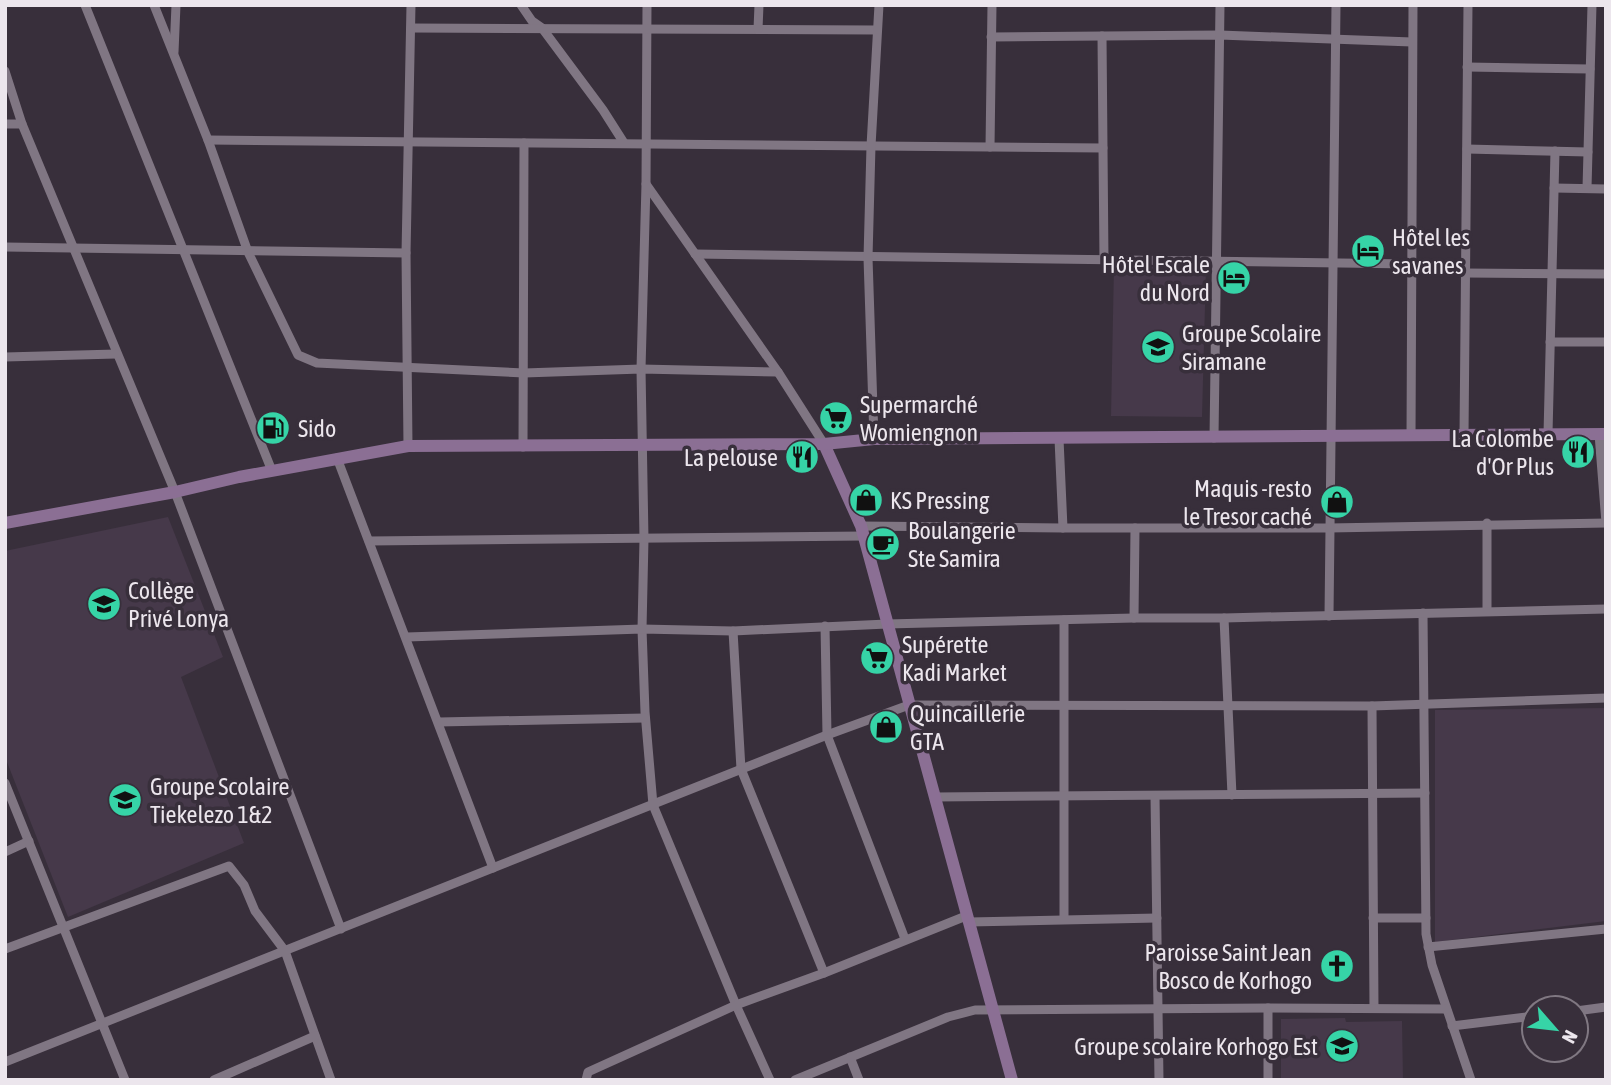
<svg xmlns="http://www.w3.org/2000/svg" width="1611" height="1085" font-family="'Asap Condensed',sans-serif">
  <rect width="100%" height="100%" fill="#382f3b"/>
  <g fill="#46394a">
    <path d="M1114,266L1206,268L1202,417L1111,416Z"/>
    <path d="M168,517L223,657L181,677L244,843L68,917L5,757V551Z"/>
    <path d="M1606,708V921L1435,942V710Z"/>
    <path d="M1345,1018L1346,1022L1402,1021L1403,1080H1281V1019Z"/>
  </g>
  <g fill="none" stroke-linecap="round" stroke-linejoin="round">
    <g stroke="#807683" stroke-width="9">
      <path d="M85,5L272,471"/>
      <path d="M154,5L208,140L248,252L298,355L317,363L524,373L641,369L778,372"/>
      <path d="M521,5L532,21L542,28L603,110L624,143"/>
      <path d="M647,5L646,184L641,369L644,539L642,629L645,712L653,805L736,1005L770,1080"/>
      <path d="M411,28L877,30"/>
      <path d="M758,29L759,5"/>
      <path d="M1102,36L1104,260"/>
      <path d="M991,37L1220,35L1412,42"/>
      <path d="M174,52L176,5"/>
      <path d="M1467,67L1590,69"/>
      <path d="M5,71L22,124L175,492L341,929"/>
      <path d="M5,124H22"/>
      <path d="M208,140L1103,148"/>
      <path d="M990,147L992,5"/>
      <path d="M1467,149L1588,152"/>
      <path d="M646,184L778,372L824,444"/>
      <path d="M1554,188L1606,189"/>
      <path d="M1587,188L1592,5"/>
      <path d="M5,247L406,253"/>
      <path d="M695,254L1411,264"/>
      <path d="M1465,273L1606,274"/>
      <path d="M1550,342H1606"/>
      <path d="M5,357L116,354"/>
      <path d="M1548,434L1555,151"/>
      <path d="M1599,434L1606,523"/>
      <path d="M1464,435L1468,5"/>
      <path d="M1411,436L1413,5"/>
      <path d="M1214,438L1220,5"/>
      <path d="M874,439L868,258L871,146L879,5"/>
      <path d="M1059,439L1063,528"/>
      <path d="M408,446L406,253L411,5"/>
      <path d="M523,447L524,143"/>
      <path d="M337,458L493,868"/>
      <path d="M1487,523V610"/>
      <path d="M861,526L1063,528H1329L1606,523"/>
      <path d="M369,541L864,536"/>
      <path d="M1423,613L1426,934L1432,965L1471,1080"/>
      <path d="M1329,616L1336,5"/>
      <path d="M1134,618L1135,528"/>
      <path d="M1224,618L1232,795"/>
      <path d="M1064,620V919"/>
      <path d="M825,626L827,735L905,939"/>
      <path d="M733,631L741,769L824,973"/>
      <path d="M407,637L642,629L733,631L887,624L1134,618H1224L1606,609"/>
      <path d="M1372,706L1374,1008"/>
      <path d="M439,722L645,718"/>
      <path d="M5,783L125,1080"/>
      <path d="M1155,796L1159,1080"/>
      <path d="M935,797L1425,793"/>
      <path d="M5,852L29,841"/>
      <path d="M1373,918H1426"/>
      <path d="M969,922L1157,918"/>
      <path d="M1428,947L1606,929"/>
      <path d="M5,949L229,866L244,885L255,911L285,951L331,1080"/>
      <path d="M1268,1008V1080"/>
      <path d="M1576,1011L1606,1007"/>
      <path d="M1452,1026L1534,1016"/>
      <path d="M850,1057L859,1080"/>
      <path d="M5,1062L827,735L909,705L1372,706L1606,698"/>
      <path d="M214,1080L315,1036"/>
      <path d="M586,1080L588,1072L736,1005L824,973L966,916"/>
      <path d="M795,1080L948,1017L975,1010L1268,1008L1446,1009"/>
    </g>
    <g stroke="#8b6f94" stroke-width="12">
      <path d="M824,444L861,526L1012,1080"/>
      <path d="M5,523L175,492L239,477L408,446L824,444L874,439L1606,434"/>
    </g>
  </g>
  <defs>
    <g id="hotel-disc" transform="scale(1.75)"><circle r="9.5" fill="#36d4a7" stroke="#382f3b"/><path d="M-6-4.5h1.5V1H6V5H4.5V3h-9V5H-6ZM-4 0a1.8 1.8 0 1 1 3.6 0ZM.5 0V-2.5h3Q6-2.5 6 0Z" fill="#111"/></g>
    <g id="school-disc" transform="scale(1.75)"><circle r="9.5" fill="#36d4a7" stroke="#382f3b"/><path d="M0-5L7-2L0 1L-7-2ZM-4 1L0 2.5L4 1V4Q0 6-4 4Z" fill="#111"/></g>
    <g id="supermarket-disc" transform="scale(1.75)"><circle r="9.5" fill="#36d4a7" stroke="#382f3b"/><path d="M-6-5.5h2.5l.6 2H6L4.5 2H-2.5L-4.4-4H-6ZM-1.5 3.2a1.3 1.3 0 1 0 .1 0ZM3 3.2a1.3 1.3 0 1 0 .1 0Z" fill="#111"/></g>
    <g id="fuel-disc" transform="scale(1.75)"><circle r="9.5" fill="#36d4a7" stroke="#382f3b"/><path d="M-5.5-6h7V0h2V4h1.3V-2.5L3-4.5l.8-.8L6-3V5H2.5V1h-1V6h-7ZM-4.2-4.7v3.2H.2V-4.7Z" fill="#111"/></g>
    <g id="restaurant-disc" transform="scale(1.75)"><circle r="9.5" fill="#36d4a7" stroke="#382f3b"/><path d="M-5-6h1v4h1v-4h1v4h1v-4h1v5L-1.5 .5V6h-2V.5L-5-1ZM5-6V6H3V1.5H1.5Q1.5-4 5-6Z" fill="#111"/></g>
    <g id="shop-disc" transform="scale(1.75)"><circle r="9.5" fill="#36d4a7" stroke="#382f3b"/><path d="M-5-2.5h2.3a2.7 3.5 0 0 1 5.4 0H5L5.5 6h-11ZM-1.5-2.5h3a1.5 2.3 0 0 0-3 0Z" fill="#111"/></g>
    <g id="cafe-disc" transform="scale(1.75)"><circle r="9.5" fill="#36d4a7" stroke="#382f3b"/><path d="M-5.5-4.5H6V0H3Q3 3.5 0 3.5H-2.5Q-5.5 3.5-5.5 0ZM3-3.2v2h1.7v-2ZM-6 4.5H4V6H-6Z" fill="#111"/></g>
    <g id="church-disc" transform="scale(1.75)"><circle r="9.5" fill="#36d4a7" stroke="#382f3b"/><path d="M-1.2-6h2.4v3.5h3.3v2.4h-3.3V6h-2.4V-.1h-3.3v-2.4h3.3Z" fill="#111"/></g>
  </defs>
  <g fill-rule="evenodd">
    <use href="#hotel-disc" x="1368" y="251"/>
    <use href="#hotel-disc" x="1234" y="278"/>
    <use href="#school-disc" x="1158" y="347"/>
    <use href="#supermarket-disc" x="836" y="418"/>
    <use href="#fuel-disc" x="273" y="428"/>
    <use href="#restaurant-disc" x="1578" y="452"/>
    <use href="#restaurant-disc" x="802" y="457"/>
    <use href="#shop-disc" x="866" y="500"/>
    <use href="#shop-disc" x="1337" y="502"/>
    <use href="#cafe-disc" x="883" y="544"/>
    <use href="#school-disc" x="104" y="604"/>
    <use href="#supermarket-disc" x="877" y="658"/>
    <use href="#shop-disc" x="886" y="727"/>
    <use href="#school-disc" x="125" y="800"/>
    <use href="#church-disc" x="1337" y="966"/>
    <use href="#school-disc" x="1342" y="1046"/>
  </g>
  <g text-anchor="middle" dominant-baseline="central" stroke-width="7" stroke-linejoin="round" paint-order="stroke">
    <g font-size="24" fill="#ece6ed" stroke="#382f3b" text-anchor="start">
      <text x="1392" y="237">Hôtel les<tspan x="1392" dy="28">savanes</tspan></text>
      <text x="1210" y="264" text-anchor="end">Hôtel Escale<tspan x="1210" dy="28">du Nord</tspan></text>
      <text x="1182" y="333">Groupe Scolaire<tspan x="1182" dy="28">Siramane</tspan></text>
      <text x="860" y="404">Supermarché<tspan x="860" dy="28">Womiengnon</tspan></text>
      <text x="298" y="428">Sido</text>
      <text x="1554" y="438" text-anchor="end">La Colombe<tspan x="1554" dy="28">d'Or Plus</tspan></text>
      <text x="778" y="457" text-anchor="end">La pelouse</text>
      <text x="1312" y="488" text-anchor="end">Maquis -resto<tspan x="1312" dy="28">le Tresor caché</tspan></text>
      <text x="890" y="500">KS Pressing</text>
      <text x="908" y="530">Boulangerie<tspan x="908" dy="28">Ste Samira</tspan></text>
      <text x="128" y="590">Collège<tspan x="128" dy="28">Privé Lonya</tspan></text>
      <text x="902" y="644">Supérette<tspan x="902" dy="28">Kadi Market</tspan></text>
      <text x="910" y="713">Quincaillerie<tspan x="910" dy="28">GTA</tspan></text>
      <text x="150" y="786">Groupe Scolaire<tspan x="150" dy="28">Tiekelezo 1&amp;2</tspan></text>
      <text x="1312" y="952" text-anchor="end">Paroisse Saint Jean<tspan x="1312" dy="28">Bosco de Korhogo</tspan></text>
      <text x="1318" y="1046" text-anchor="end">Groupe scolaire Korhogo Est</text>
    </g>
  </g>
  <rect width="1611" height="1085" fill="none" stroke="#ece6ed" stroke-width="14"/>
  <g transform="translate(1555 1029) rotate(118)"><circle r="33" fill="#382f3b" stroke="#807882" stroke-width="2"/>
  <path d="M0-5L12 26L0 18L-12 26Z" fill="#36d4a7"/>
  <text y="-10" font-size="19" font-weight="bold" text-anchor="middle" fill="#ece6ed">N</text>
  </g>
</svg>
